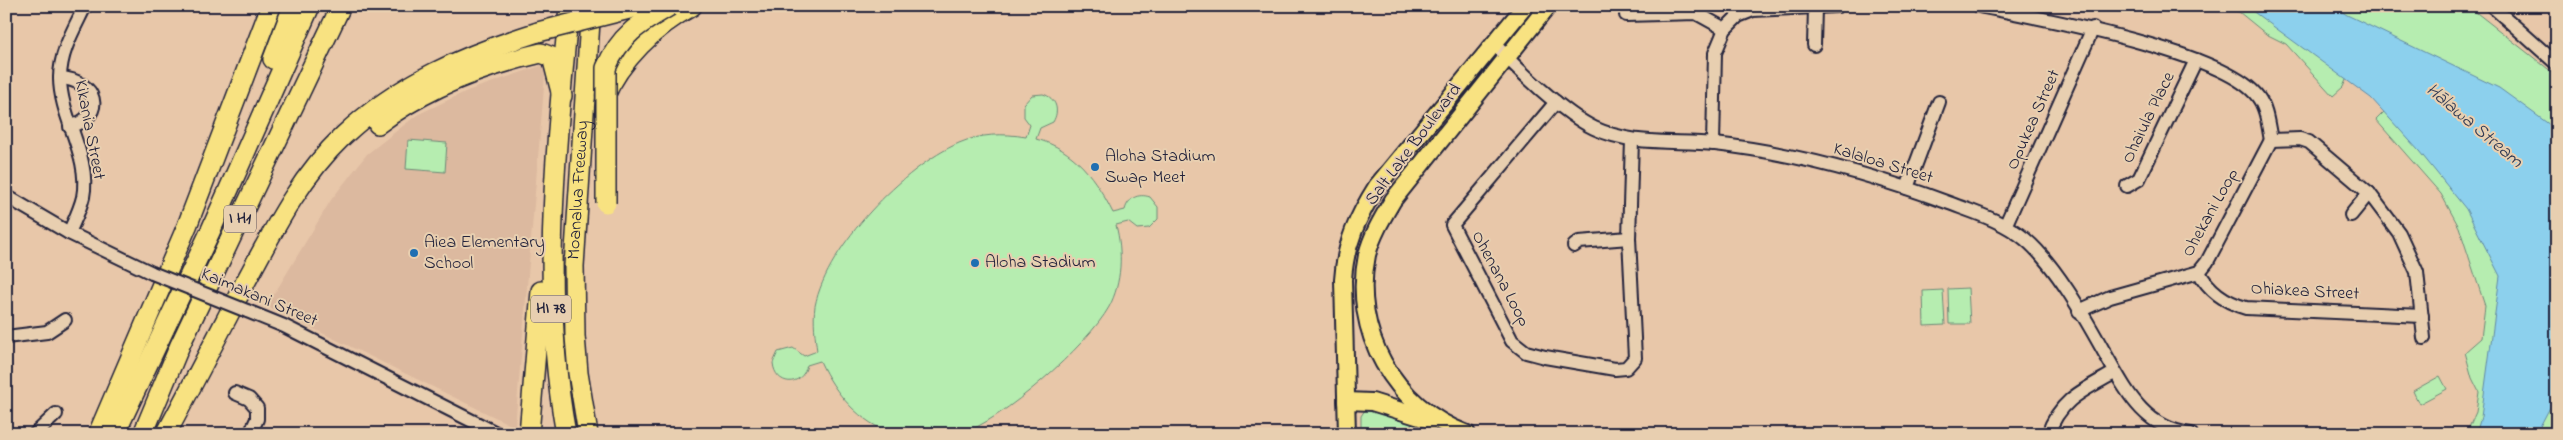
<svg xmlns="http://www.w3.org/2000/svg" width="2563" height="440" font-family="'Indie Flower',sans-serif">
  <rect width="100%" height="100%" fill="#e8c7a9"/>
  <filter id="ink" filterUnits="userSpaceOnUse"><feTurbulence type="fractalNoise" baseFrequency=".02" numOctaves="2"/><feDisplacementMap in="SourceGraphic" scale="10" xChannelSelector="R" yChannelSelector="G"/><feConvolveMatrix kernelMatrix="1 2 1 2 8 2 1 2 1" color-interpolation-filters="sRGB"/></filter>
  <g filter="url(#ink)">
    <path fill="#dcb99f" d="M546,64L515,427L267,306L331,200L367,154L417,115L467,91Z"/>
    <g fill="#b6edb0" stroke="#6c8876">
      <path d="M2211,6H2276L2349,73L2343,87L2333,96L2286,44L2266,34L2239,12Z"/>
      <path d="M2309,6H2468L2557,76V206Z"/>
      <path d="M1043,94C1056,98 1060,110 1053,122L1040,128L1036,139C1075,149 1096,179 1113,213L1125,210C1128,198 1138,193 1150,197L1158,207V219L1149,228L1137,229L1128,222L1116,225C1123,252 1122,283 1109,307C1088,345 1001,422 960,434C947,434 903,437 894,434C860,423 835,394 820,361L807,365C802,388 775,386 773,363L778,352L793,348L804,356L817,351C815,337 813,320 815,306C827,246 904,167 959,143C980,134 1003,133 1026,137L1030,125L1024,117V104L1032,95Z"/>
      <path d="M2388,108L2504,231L2494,434H2466L2476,412L2479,392L2472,378L2465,352L2481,338L2485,306L2459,227L2441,194L2376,120Z"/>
      <path d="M408,140L447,143L445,172L406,169Z"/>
      <path d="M1968,288L1970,324H1949L1948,289Z"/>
      <path d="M1943,290L1945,325L1924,326L1923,291Z"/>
      <path d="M2557,363V434H2519Z"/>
      <path d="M2440,376L2447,389L2419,404L2413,391Z"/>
      <path d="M1367,407L1446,434L1372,433L1361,428V416Z"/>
    </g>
    <path fill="#8cd0ed" stroke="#628aa6" d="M2242,6H2333L2347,15L2499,88L2557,130V394L2536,434H2476L2481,417L2500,276L2466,209L2419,151L2371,98L2251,10Z"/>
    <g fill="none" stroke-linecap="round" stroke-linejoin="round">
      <g stroke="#22223b" stroke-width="16">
        <g id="minor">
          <path d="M1979,6C2038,18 2225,51 2258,97C2267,109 2268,126 2271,140L2300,139L2309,142L2369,193L2399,233L2417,272L2424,338"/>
          <path d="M2492,6L2557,64"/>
          <path d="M1626,15L1696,13L1725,29"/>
          <path d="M1494,43C1515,68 1565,114 1594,128C1632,146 1674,140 1715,144C1795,153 1874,175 1949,203C1976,213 2003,221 2025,239C2055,264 2084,316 2103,350C2125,388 2142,428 2191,434"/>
          <path d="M1814,45L1815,8"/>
          <path d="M60,78C96,80 108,115 70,127"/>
          <path d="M1556,102L1452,225L1512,341L1526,352L1545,357L1615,369L1626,368L1635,358L1629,238L1632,140"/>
          <path d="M1713,144L1715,53L1725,29L1738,16L1753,10L1837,6"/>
          <path d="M2127,186L2139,179L2196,60"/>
          <path d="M1907,188L1939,102"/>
          <path d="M6,196L69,233L152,273"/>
          <path d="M2351,215L2369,193"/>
          <path d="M2006,224L2093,28"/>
          <path d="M69,233C74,221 80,210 83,197C91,156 60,118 60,78C60,52 74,29 85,6"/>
          <path d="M1574,246L1579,242L1629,238"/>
          <path d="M2199,272C2209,291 2225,302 2246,308L2422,316"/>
          <path d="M247,311L284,326L498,434"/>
          <path d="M2079,311L2110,297L2199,272L2207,262L2271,140"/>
          <path d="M6,337L47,332L65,320"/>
          <path d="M235,393L249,399L257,408V419L250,434"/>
          <path d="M35,434L56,414"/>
          <path d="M2048,434C2060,399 2084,390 2114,373"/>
        </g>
      </g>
      <g stroke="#22223b" stroke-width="20">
        <g id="major">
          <path d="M1346,401L1372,402L1433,421"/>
          <path d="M1347,434L1343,280C1345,244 1358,216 1377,186L1525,6"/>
          <path d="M1467,434C1394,407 1351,331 1367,255C1372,235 1383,217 1393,200L1548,6"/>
        </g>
      </g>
      <g stroke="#22223b" stroke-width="22">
        <g id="highway">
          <path d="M273,59L293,6"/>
          <path d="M604,98C619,61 656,25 692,6"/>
          <path d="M378,124C424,89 484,66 541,53L552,57L562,96"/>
          <path d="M98,434L187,226L271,6"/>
          <path d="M115,434L210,232L310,6"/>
          <path d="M143,434L180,345L341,6"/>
          <path d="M166,434C193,384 219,333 245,283C273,231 299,178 343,136C399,83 465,55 538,32"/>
          <path d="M529,434L541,291"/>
          <path d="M566,434C540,293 556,148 569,6"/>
          <path id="s1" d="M588,434L578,373L575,336L574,266L591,6"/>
        </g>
      </g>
      <use href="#minor" stroke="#e8cfb0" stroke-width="12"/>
      <use href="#major" stroke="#f8e281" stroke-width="16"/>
      <use href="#highway" stroke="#f8e281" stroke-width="19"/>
      <g stroke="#22223b" stroke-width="16" stroke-linecap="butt">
        <path id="minor-bridge" d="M152,273L247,311"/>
      </g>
      <g stroke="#22223b" stroke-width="22" stroke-linecap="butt">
        <g id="highway-bridge">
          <path d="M538,32L641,6"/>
          <path d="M606,203V68C620,35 639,24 670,6"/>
        </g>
      </g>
      <use href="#minor-bridge" stroke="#e8cfb0" stroke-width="12"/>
      <use href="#highway-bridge" stroke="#f8e281" stroke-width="19"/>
    </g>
  </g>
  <g fill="#1f6fb2" stroke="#e8cfb0" stroke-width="2">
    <circle cx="1095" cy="167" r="5"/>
    <circle cx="414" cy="253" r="5"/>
    <circle cx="975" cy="263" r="5"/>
  </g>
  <g text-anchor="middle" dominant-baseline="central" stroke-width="4" stroke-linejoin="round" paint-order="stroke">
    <g fill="#e8cfb0" stroke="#5d565e" stroke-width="1">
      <rect x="224" y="205.5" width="32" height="27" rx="4"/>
      <rect x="531" y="295.5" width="40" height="27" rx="4"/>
    </g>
    <g font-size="16" font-weight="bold" fill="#22223b">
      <text x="240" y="219">I H1</text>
      <text x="551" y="309">HI 78</text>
    </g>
    <g font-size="18" fill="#22223b" stroke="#e8cfb0">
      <text transform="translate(2149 118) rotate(-64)">Ohaiula Place</text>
      <text transform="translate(2034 120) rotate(-66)">Opukea Street</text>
      <text transform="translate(89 130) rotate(79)">Kikania Street</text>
      <text transform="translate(1414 145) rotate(-53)">Salt Lake Boulevard</text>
      <text transform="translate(1883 164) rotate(17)">Kalaloa Street</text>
      <text stroke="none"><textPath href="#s1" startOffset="245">Moanalua Freeway</textPath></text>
      <text transform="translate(2211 213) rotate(-61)">Ohekani Loop</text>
      <text transform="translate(1500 279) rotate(62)">Ohenana Loop</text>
      <text transform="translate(2305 292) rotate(3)">Ohiakea Street</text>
      <text transform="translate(259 298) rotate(23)">Kaimakani Street</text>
    </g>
    <g font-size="18" fill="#22223b" stroke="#e8cfb0" text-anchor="start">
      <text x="1105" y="157">Aloha Stadium<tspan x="1105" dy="21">Swap Meet</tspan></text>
      <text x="424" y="243">Aiea Elementary<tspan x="424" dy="21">School</tspan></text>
      <text x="985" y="263">Aloha Stadium</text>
    </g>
    <g font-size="19" font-style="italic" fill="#323c56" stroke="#e8cfb0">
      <text transform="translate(2474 126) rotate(40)">Hālawa Stream</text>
    </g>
  </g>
  <rect width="2563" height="440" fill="none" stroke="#e8cfb0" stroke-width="25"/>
  <rect x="12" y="12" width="2538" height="415" fill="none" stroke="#22223b" stroke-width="2" filter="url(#ink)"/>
</svg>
